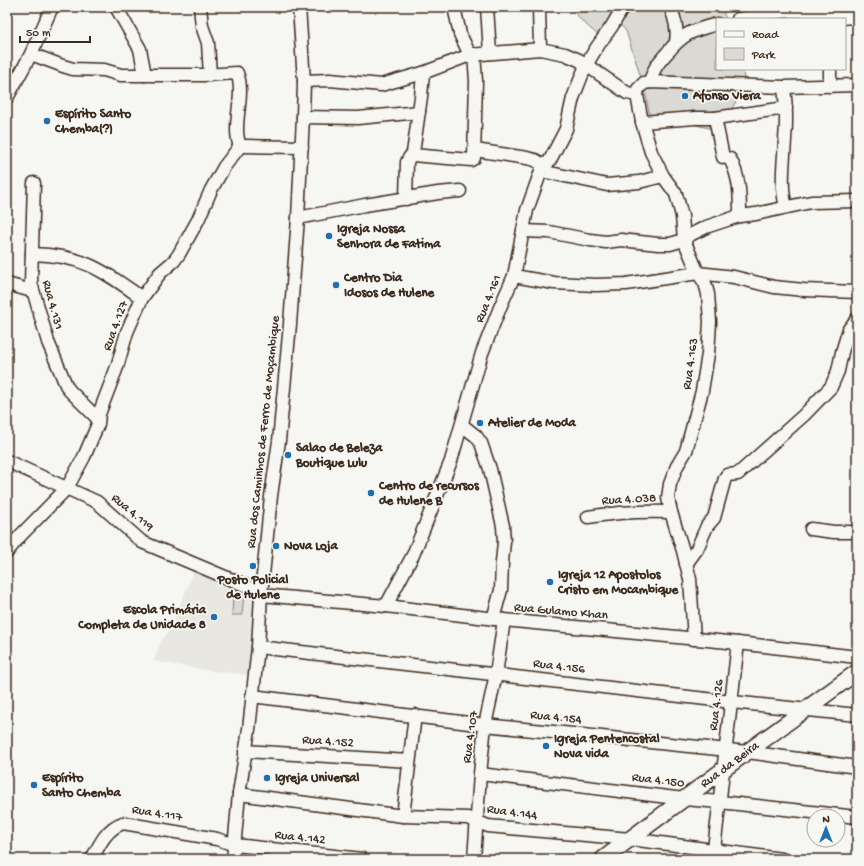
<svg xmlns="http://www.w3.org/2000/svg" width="864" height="866" font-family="'Gochi Hand',sans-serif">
  <rect width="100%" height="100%" fill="#f6f6f2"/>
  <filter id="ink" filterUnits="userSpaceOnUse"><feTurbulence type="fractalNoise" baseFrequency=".025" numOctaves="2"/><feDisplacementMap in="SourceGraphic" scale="8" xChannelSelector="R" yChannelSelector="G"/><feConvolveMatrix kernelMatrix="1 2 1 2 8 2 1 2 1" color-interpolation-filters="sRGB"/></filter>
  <g filter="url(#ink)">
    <path fill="#e8e7e2" d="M194,571L256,596L249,675L212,671L154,661L160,643L170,629Z"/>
    <g fill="#dad9d3" stroke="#8a8278">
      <path d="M571,7H724V15L727,19H717V69H743L744,81L738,98L728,115L713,129L675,120L650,118L645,90L626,31L613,17L600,37L582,21L571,8Z"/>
      <path d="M233,593H244L242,615H232Z"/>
    </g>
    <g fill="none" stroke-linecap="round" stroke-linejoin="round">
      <g stroke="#3b2a1e" stroke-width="15">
        <g id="minor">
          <path d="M116,7L140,49L145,75"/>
          <path d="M200,7L202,26L208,43L210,75"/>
          <path d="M454,7L460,34L470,55"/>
          <path d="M487,7L490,53"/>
          <path d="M539,7L540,49"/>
          <path d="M670,7C675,17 678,31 676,42"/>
          <path d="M738,19L779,12L799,11L823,14L840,18L857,17"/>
          <path d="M31,54L63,66L73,69L104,70L121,75H204L237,73C246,95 231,125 240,146"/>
          <path d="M304,81L330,80L381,85L423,73L470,55L540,49L565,54L579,60L627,93L637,95"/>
          <path d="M650,82C654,68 657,64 667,53C684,33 691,31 717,24"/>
          <path d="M830,86V69"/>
          <path d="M784,87C786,104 787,122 785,139C784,162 780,185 786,207"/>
          <path d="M7,98L31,54L52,7"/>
          <path d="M303,117L358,118L419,112"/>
          <path d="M715,118L723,157L730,159C740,177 740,196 740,216"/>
          <path d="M642,122L695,118H715L786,108"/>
          <path d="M240,146L302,147"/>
          <path d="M475,150L527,158L535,160L545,166"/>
          <path d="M412,155L471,160L474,158L476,81L474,54"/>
          <path d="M541,171L607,185L639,182L663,176"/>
          <path d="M34,183L31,283L48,342L66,385L69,390L98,419"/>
          <path d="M406,199L407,162L409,158L413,153L421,97L423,73"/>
          <path d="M298,218L365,205L438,193L460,191"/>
          <path d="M523,231L549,232L590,240L606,242L621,240L658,244H670L684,240L688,236L706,227L739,216L756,214L811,202L857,201"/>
          <path d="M32,254C83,255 102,270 142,298"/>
          <path d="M514,276L554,283L596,285L626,284L698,273L734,277L774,287L804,290L857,292"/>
          <path d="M7,284L32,291"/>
          <path d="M462,425L476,436L481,443L490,469L503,526L504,542L502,562L501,590L493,619"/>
          <path d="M7,461L97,502L142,542L249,587L261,595L386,606L504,620L738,643L857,657"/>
          <path d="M588,517C617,512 642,511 671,512"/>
          <path d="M811,529L834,532H857"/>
          <path d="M7,552L20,536L67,488L84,457L95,431L98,424L99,414L117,367L127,332L142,298L160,273L174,261L179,254L198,220L211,190L224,167L240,146"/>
          <path d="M686,564L697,549L707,526L714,518L725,478L727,475L738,474L804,415L831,387L838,371L842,352L849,329L857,319"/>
          <path d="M386,606L413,555L451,461L482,353L501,305L514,276L527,210L541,171L550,160L566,129L573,98L586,65L597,47L612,26L623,7"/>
          <path d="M694,639L690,579L683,551L671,512L668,498L670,484L677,466L686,451L702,391L708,354L710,322L708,294L705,283L698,273L684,240L682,216L676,194L663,176L651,152L642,122L637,95L638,89L644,83L650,82L784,87L857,85"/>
          <path d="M258,647L732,702L857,715"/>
          <path d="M252,696L485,725L747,752L857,767"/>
          <path d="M245,751L409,761"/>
          <path d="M480,774L684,799L720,802L857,817"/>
          <path d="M239,794L403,816L468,818L488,826L630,839L782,859"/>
          <path d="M403,816L415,715"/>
          <path d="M713,858L738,643"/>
          <path d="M92,859C99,845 107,828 123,823L217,839L235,845L362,859"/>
          <path d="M233,859L239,794L249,729L258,647L261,595L271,496L279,441L290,324L298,218L303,117L304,81L299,7"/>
          <path d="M474,859L480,774L485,725L496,674L504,620"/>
        </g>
      </g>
      <g stroke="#3b2a1e" stroke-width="18">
        <g id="major">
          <path id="s1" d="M603,859L747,752L857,672"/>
        </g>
      </g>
      <use href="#minor" stroke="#f6f6f2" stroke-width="12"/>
      <use href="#major" stroke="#f6f6f2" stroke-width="15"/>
    </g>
  </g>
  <g fill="#1f6fb2" stroke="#f6f6f2" stroke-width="1.5">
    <circle cx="685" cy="96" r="4"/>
    <circle cx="47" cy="121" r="4"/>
    <circle cx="329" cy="236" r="4"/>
    <circle cx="336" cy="285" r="4"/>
    <circle cx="480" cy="423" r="4"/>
    <circle cx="288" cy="455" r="4"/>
    <circle cx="371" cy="493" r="4"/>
    <circle cx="276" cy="546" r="4"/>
    <circle cx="253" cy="566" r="4"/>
    <circle cx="550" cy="582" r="4"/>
    <circle cx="214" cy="617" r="4"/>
    <circle cx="546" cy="746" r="4"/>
    <circle cx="267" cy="778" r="4"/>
    <circle cx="34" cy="785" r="4"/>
  </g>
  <g text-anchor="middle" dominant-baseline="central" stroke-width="3.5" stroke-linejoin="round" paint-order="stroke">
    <g font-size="13" font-weight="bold" fill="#3b2a1e" stroke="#f6f6f2" text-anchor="start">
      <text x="693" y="96">Afonso Viera</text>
      <text x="55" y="114">Espírito Santo<tspan x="55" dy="15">Chemba(?)</tspan></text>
      <text x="337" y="229">Igreja Nossa<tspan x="337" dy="15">Senhora de Fatima</tspan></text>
      <text x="344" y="278">Centro Dia<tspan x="344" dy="15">Idosos de Hulene</tspan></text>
      <text x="488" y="423">Atelier de Moda</text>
      <text x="296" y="448">Salao de Beleza<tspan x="296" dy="15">Boutique Lulu</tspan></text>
      <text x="379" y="486">Centro de recursos<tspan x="379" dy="15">de Hulene B</tspan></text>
      <text x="284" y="546">Nova Loja</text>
      <text x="558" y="575">Igreja 12 Apostolos<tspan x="558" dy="15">Cristo em Mocambique</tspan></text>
      <text x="253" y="580" text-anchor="middle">Posto Policial<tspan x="253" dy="15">de Hulene</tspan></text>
      <text x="206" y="610" text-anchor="end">Escola Primária<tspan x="206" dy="15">Completa de Unidade 8</tspan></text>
      <text x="554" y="739">Igreja Pentencostal<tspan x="554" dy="15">Nova vida</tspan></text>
      <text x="42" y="778">Espírito<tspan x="42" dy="15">Santo Chemba</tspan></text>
      <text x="275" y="778">Igreja Universal</text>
    </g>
    <g font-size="13" fill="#3b2a1e" stroke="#f6f6f2">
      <text transform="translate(489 299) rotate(-68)">Rua 4.161</text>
      <text transform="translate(52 305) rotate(75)">Rua 4.131</text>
      <text transform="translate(116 326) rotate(-70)">Rua 4.127</text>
      <text transform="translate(691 364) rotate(-82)">Rua 4.163</text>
      <text transform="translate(264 432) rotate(-84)">Rua dos Caminhos de Ferro de Moçambique</text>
      <text transform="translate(629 500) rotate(-3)">Rua 4.038</text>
      <text transform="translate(132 513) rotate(40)">Rua 4.119</text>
      <text transform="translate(561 612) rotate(5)">Rua Gulamo Khan</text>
      <text transform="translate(559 667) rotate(7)">Rua 4.156</text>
      <text transform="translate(717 705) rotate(-83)">Rua 4.126</text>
      <text transform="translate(556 718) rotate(6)">Rua 4.154</text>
      <text transform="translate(471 737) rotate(-82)">Rua 4.107</text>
      <text transform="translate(328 742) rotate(4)">Rua 4.152</text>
      <text stroke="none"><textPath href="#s1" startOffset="158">Rua da Beira</textPath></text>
      <text transform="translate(658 781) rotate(7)">Rua 4.150</text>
      <text transform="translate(512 813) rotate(8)">Rua 4.144</text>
      <text transform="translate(157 814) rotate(9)">Rua 4.117</text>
      <text transform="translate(300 838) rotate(6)">Rua 4.142</text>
    </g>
  </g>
  <rect width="864" height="866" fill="none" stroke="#f6f6f2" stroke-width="24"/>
  <rect x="12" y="12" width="840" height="842" fill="none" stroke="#3b2a1e" stroke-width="1.5" filter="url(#ink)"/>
  <rect x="716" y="18" width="130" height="52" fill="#f6f6f2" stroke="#aba49d"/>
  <rect x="724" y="31" width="20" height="6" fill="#f6f6f2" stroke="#aba49d"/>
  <text x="752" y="38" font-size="12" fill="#3b2a1e">Road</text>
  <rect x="724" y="48" width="20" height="12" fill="#dad9d3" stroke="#aba49d"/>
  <text x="752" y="58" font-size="12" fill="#3b2a1e">Park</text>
  <g transform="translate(826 828)"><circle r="19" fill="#f6f6f2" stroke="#aba49d"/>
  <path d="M0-3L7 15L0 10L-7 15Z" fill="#1f6fb2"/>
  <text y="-6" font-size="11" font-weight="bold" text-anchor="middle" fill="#3b2a1e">N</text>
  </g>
  <path d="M20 36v6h70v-6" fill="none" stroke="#3b2a1e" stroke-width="2"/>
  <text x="26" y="36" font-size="12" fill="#3b2a1e" stroke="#f6f6f2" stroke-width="3" paint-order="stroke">50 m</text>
</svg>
